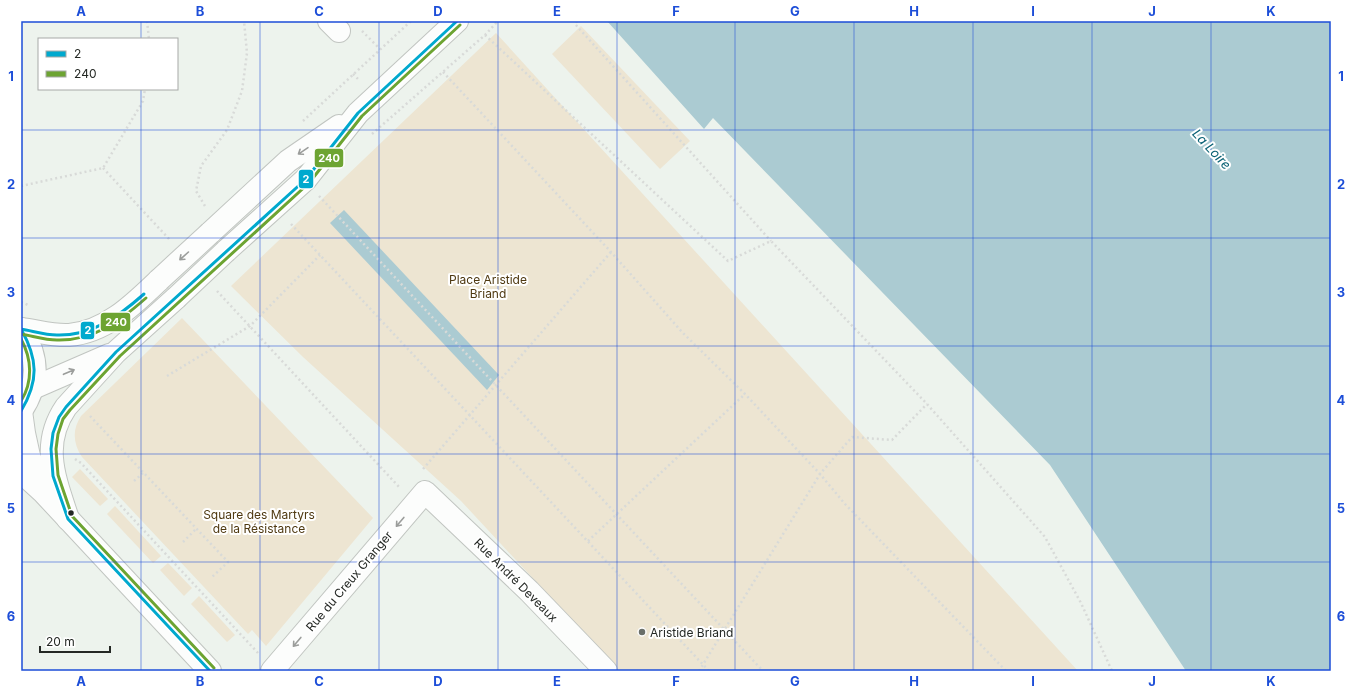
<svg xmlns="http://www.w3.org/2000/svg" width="1352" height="692" font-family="Inter,sans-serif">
  <rect width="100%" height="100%" fill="#edf3ed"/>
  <g fill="#ede5d2">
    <path d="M581,26L690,141L660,169L552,54Z"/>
    <path d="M496,33L1078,671H619L461,501L303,357L231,286Z"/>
    <path d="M182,318L373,518L266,646L252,630L248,634L82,457C73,443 72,430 81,416Z"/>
    <path d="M80,469L108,499L100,506L72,477Z"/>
    <path d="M115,506L161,556L153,563L107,514Z"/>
    <path d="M168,563L192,588L184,596L160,570Z"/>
    <path d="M199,596L235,635L227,642L191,604Z"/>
  </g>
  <g fill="#abcbd2">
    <path d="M607,21H1331V671H1186L1050,465L713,118L704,129Z"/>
    <path d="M344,210L499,375L487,390L330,223Z"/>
  </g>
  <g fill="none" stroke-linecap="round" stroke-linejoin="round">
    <g stroke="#c1c5c1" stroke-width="24">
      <g id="street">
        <path d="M329,21L339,31"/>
        <path d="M272,671L425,492L529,591L606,671"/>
      </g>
    </g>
    <g stroke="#c1c5c1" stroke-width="24">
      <g id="secondary">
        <path d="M210,233L288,161L339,126"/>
        <path d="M226,251L306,179L358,113L457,21"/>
        <path d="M21,329C37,331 53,336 69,335C106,332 134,304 159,280"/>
        <path d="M33,388L109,355"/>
        <path d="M68,519C55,479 40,445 66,407L116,352L176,298"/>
      </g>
    </g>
    <g stroke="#c1c5c1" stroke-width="24">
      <g id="primary">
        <path d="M21,329C39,357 40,383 21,411"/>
        <path d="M21,411L24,433L29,456L42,488"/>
        <path d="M21,472L44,493L210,671"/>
      </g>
    </g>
    <g stroke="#d8dad8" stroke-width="2.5" stroke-dasharray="2 3" stroke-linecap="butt">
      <path d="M147,21L149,39"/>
      <path d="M577,21L575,24L771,241"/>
      <path d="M362,31L380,49"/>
      <path d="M485,35L728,261L771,241L927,404L1045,537L1081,603L1112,671"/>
      <path d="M443,72L611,252L682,332L745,394L820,474L845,504L1006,671"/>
      <path d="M353,74L360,81"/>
      <path d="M303,121L411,21"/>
      <path d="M372,134L485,35L498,21"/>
      <path d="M103,168L170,240"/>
      <path d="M21,186L103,168L143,101L145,89"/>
      <path d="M319,196L763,671"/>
      <path d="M205,206L196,191L201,166L227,130L242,91L247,53L244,21"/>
      <path d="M291,224L709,671"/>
      <path d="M217,291L400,488"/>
      <path d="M21,302L28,305"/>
      <path d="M167,376L250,326L320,255"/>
      <path d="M90,416L228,562L211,578"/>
      <path d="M75,459L81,463L258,653"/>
      <path d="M423,469L611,252"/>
      <path d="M134,481L143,473"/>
      <path d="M588,541L745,394"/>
      <path d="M183,542L196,529"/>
      <path d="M699,671L820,474L852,437L892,440L927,404"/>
    </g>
    <use href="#street" stroke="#fcfdfc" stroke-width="22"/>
    <use href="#secondary" stroke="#fcfdfc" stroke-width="22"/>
    <use href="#primary" stroke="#fcfdfc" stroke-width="22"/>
    <g stroke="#c1c5c1" stroke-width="24" stroke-linecap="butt">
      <g id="secondary-bridge">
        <path d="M159,280L210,233"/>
        <path d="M176,298L226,251"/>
      </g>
    </g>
    <use href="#secondary-bridge" stroke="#fcfdfc" stroke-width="22"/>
    <g stroke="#fff" stroke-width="6">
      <g id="bus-1">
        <path d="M21,329C33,331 45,335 57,335C93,336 119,316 144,294"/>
        <path d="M21,329C38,359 39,381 21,411"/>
        <path d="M210,671L68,519L53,476L51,449L53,433L59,417L66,407L116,352L306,179L358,113L457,21"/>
      </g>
    </g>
    <g stroke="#fff" stroke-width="6">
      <g id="bus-2">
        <path d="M21,334C33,336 45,340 57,340C94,341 120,321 146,298"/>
        <path d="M21,339C32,359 33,382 21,401"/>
        <path d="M214,668L72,516L58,475L56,449L58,434L63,419L70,410L120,356L309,183L362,116L460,25"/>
      </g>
    </g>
    <use href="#bus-1" stroke="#00a9ce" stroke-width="3"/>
    <use href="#bus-2" stroke="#6da432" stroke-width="3"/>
  </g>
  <defs><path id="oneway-shaft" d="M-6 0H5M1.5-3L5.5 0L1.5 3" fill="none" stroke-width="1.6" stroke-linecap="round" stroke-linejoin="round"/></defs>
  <g stroke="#9b9d9b">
    <use href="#oneway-shaft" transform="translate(303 151) rotate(146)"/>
    <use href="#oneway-shaft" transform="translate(184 256) rotate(138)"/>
    <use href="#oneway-shaft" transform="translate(69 372) rotate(-23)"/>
    <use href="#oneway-shaft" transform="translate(400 522) rotate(130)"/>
    <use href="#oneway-shaft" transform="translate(297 642) rotate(130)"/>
  </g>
  <path fill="none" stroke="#1d4ed8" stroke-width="1" stroke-opacity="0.55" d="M141,21V39M260,21V671M379,21V671M498,21V671M617,21V671M735,21V671M854,21V671M973,21V671M1092,21V671M1211,21V671M141,89V671M21,130H1331M21,238H1331M21,346H1331M21,454H1331M21,562H1331"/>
  <circle fill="#242824" stroke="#fff" stroke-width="1.5" cx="71" cy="513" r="3.5"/>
  <circle fill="#6a6f6a" stroke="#fff" stroke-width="1.5" cx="642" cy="632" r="4"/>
  <g text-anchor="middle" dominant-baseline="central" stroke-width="4" stroke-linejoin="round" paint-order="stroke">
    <g font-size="12" fill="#4f3911" stroke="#fff">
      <text x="488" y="279">Place Aristide<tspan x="488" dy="14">Briand</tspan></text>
      <text x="259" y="514">Square des Martyrs<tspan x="259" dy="14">de la Résistance</tspan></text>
    </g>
    <g font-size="12" fill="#242824" stroke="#fff">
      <text transform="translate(516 580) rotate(45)">Rue André Deveaux</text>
      <text transform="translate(349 581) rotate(-50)">Rue du Creux Granger</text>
    </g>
    <g font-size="12" fill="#242824" stroke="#fff" text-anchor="start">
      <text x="650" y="632">Aristide Briand</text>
    </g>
    <g font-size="13" font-style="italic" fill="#096174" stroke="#fff">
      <text transform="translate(1212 149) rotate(47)">La Loire</text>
    </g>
  </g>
  <g stroke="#fff" stroke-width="1.5">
    <rect x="314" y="148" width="30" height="20" rx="4" fill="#6da432"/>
    <rect x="298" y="169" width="16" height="20" rx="4" fill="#00a9ce"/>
    <rect x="100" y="312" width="31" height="20" rx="4" fill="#6da432"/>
    <rect x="80" y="321" width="15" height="19" rx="4" fill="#00a9ce"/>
  </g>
  <g font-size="11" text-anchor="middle" font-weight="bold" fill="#fff">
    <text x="329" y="162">240</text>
    <text x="306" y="183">2</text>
    <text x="116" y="326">240</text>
    <text x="88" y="334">2</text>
  </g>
  <rect width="1352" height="692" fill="none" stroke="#ffffff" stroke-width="44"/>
  <rect x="38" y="38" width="140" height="52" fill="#ffffff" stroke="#a7a9a7"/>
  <rect x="46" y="51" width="20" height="6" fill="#00a9ce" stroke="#a7a9a7"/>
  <text x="74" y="58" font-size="12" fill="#242824">2</text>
  <rect x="46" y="71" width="20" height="6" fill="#6da432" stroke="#a7a9a7"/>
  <text x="74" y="78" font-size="12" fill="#242824">240</text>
  <path d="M40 646v6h70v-6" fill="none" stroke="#242824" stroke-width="2"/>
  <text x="46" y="646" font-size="12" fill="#242824" stroke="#ffffff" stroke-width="3" paint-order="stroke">20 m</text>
  <rect x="22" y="22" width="1308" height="648" fill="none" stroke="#1d4ed8" stroke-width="1.5"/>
  <g font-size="13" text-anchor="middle" font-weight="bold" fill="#1d4ed8">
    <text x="81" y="16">A</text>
    <text x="200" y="16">B</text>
    <text x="319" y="16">C</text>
    <text x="438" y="16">D</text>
    <text x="557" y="16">E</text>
    <text x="676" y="16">F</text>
    <text x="795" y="16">G</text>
    <text x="914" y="16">H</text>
    <text x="1033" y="16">I</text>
    <text x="1152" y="16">J</text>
    <text x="1271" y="16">K</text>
    <text x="11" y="81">1</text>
    <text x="1341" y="81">1</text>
    <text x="11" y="189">2</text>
    <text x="1341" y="189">2</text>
    <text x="11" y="297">3</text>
    <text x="1341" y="297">3</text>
    <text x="11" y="405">4</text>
    <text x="1341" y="405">4</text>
    <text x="11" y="513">5</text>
    <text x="1341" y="513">5</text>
    <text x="11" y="621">6</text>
    <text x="1341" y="621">6</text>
    <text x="81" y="686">A</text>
    <text x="200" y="686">B</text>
    <text x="319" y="686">C</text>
    <text x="438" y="686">D</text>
    <text x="557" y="686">E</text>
    <text x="676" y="686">F</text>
    <text x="795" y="686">G</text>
    <text x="914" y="686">H</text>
    <text x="1033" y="686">I</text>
    <text x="1152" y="686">J</text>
    <text x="1271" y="686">K</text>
  </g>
</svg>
